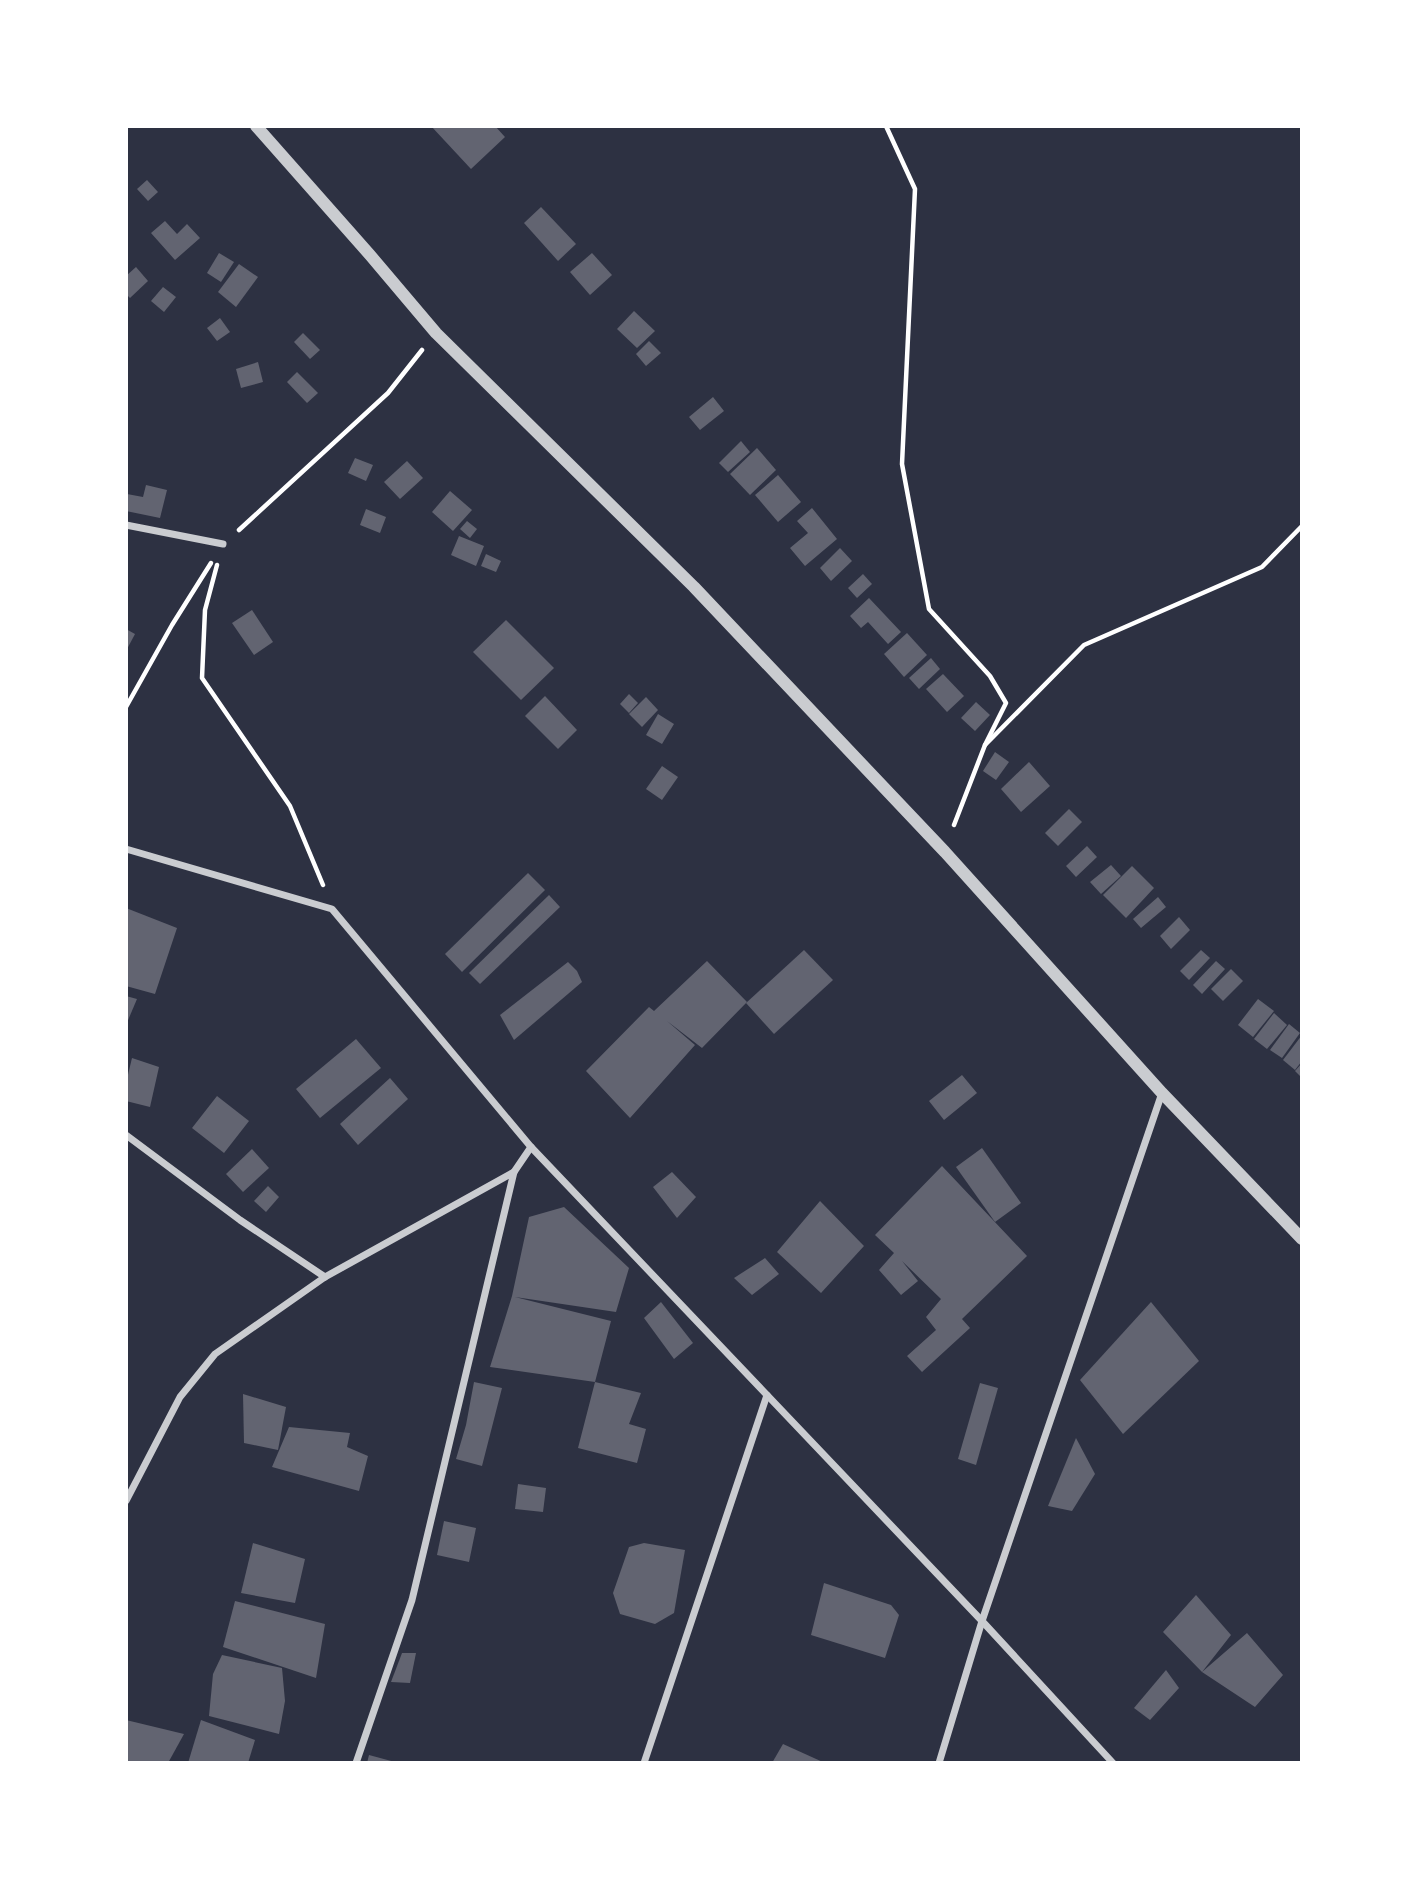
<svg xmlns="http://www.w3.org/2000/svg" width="1428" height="1889" font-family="Commissioner,sans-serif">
  <rect width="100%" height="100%" fill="#2d3142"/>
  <g fill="#626471">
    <path d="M431,126H495L505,137L471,169Z"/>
    <path d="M147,180L158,192L148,201L137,189Z"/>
    <path d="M541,207L576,244L558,261L524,223Z"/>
    <path d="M165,221L177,234L187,224L200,238L175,260L151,233Z"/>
    <path d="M219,253L234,262L221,282L207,273Z"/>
    <path d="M592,253L612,275L590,295L570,272Z"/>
    <path d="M239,264L258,277L236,307L218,292Z"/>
    <path d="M136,267L148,281L130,298L126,294V276Z"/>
    <path d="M163,287L176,297L164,312L151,301Z"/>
    <path d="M634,311L655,331L637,348L617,329Z"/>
    <path d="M220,318L230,332L217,341L207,328Z"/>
    <path d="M303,333L320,350L310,359L294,342Z"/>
    <path d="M649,341L661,353L646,366L636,354Z"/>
    <path d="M258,362L263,382L241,388L236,369Z"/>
    <path d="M297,372L318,393L307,403L287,382Z"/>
    <path d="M713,397L724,411L700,430L689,417Z"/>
    <path d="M741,441L750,452L728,472L719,463Z"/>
    <path d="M757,448L776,470L750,495L730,474Z"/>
    <path d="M355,458L373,465L366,481L348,473Z"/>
    <path d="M407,461L423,478L400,499L384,482Z"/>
    <path d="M778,475L801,502L778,522L755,495Z"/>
    <path d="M146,485L167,490L160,518L126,511L127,494L143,497Z"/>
    <path d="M450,491L472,510L453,531L432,512Z"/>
    <path d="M812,508L837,539L805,566L790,548L808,533L797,521Z"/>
    <path d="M366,509L386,517L380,533L360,525Z"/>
    <path d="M467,521L477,529L470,538L460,529Z"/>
    <path d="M459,536L484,546L476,566L451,555Z"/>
    <path d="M840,548L852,561L831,581L820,568Z"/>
    <path d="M486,554L501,561L496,572L481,566Z"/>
    <path d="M863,574L872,584L857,598L848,588Z"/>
    <path d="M869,598L901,632L888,644L868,622L861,628L850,616Z"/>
    <path d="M252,610L273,642L254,655L232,623Z"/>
    <path d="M506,620L554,668L521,700L473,652Z"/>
    <path d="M126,629L135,634L126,651Z"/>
    <path d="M907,633L927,655L904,677L884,654Z"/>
    <path d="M931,658L940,669L919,689L909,678Z"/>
    <path d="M943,674L964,696L947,712L926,689Z"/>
    <path d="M629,694L638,703L629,713L620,704Z"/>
    <path d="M545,696L577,730L558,749L525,716Z"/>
    <path d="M646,697L658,710L642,727L629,714Z"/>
    <path d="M976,702L990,715L975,731L961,718Z"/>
    <path d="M658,714L674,724L662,744L646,735Z"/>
    <path d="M995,752L1009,762L996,780L983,771Z"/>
    <path d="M1029,762L1050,786L1021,812L1001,789Z"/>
    <path d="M662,766L678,777L662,800L646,789Z"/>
    <path d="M1069,809L1082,822L1058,846L1045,833Z"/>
    <path d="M1087,846L1097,857L1076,877L1066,866Z"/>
    <path d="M1111,865L1121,876L1101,894L1090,882Z"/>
    <path d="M1132,866L1154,888L1126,918L1103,895Z"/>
    <path d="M528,873L545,890L462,972L445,954Z"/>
    <path d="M549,895L560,907L480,984L469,973Z"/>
    <path d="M1158,897L1166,907L1141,928L1133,919Z"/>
    <path d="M126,908L177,928L155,994L126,986Z"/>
    <path d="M1179,917L1190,930L1171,949L1160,936Z"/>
    <path d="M804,950L833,980L774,1034L746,1003Z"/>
    <path d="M1201,950L1210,958L1189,980L1180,971Z"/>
    <path d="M707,961L747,1002L702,1048L667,1021L695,1045L630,1118L586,1071L649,1007L654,1011Z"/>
    <path d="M1216,961L1225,969L1202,994L1193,985Z"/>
    <path d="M568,962L577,971L582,982L514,1040L500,1015Z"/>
    <path d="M1231,969L1243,981L1223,1001L1211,989Z"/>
    <path d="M126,996L137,999L126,1025Z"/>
    <path d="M1258,999L1274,1011L1253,1037L1238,1025Z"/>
    <path d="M1274,1013L1287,1025L1267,1049L1254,1039Z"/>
    <path d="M1289,1024L1300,1033L1282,1058L1270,1050Z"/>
    <path d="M1302,1035V1061L1295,1070L1283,1060Z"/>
    <path d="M356,1039L381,1068L320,1118L296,1089Z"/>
    <path d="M132,1058L159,1067L150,1107L126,1101V1083Z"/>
    <path d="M1302,1063V1078L1295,1071Z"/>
    <path d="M962,1075L977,1093L944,1120L929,1101Z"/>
    <path d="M390,1078L408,1099L358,1145L340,1124Z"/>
    <path d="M217,1096L249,1121L224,1153L192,1128Z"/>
    <path d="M982,1148L1021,1203L995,1222L956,1167Z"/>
    <path d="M252,1149L269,1168L243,1192L226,1174Z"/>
    <path d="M942,1166L1027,1256L962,1319L970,1328L922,1372L907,1356L936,1330L926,1317L941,1299L902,1261L918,1281L901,1295L879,1270L894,1253L875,1235Z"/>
    <path d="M672,1172L696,1197L677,1218L653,1187Z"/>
    <path d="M268,1186L279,1197L266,1212L254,1201Z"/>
    <path d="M820,1201L864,1246L821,1293L777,1252Z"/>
    <path d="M564,1207L629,1268L616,1312L515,1297L611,1321L595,1382L641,1393L629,1424L646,1429L637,1463L578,1448L595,1382L490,1367L512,1296L529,1217Z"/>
    <path d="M765,1258L779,1274L752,1295L734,1278Z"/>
    <path d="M661,1302L693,1343L674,1359L644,1318Z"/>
    <path d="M1151,1302L1199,1361L1123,1434L1080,1380Z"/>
    <path d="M474,1382L502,1388L482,1466L456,1459L466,1425Z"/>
    <path d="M980,1383L998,1388L976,1465L958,1459Z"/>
    <path d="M243,1394L286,1407L278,1450L244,1443Z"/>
    <path d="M289,1427L350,1433L347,1447L368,1456L359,1491L272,1467Z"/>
    <path d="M1076,1438L1095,1474L1072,1511L1048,1506Z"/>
    <path d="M518,1484L546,1488L543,1512L515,1509Z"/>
    <path d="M444,1521L476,1528L469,1562L437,1555Z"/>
    <path d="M253,1543L305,1559L295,1603L241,1593Z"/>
    <path d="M644,1543L685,1550L674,1613L655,1624L620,1614L613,1593L629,1547Z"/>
    <path d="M824,1583L891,1605L899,1615L885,1658L811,1635Z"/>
    <path d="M1196,1595L1231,1635L1202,1672L1247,1633L1283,1675L1255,1707L1202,1672L1163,1632Z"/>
    <path d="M235,1601L325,1624L316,1678L223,1647Z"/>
    <path d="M402,1653H416L410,1683L391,1682Z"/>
    <path d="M222,1655L282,1668L285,1701L279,1734L209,1716L213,1674Z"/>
    <path d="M1166,1670L1179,1688L1150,1720L1134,1708Z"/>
    <path d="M126,1720L184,1734L168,1763L126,1762Z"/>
    <path d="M201,1720L255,1740L248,1763H188Z"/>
    <path d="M783,1744L825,1763H772Z"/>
    <path d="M369,1755L395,1762V1763H367Z"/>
  </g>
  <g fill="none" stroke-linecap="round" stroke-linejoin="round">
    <g stroke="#fff" stroke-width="4.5">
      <path d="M886,126L915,189L902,464L929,609L990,676L1006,703L985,745"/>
      <path d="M239,530L388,393L422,350"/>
      <path d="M217,565L205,610L202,678L290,806L323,885"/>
      <path d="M126,707L172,625L211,563"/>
      <path d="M954,825L985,745L1084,645L1262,567L1302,526"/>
    </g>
    <g stroke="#caccd0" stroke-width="7">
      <path d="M126,525L223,544"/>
      <path d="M126,849L332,909L531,1147L982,1621L1113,1763"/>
      <path d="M126,1135L240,1220L325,1277"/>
      <path d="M126,1501L180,1397L215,1354L325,1277L514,1172"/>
      <path d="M356,1763L412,1600L514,1172L531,1147"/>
      <path d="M644,1763L767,1395"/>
      <path d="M939,1763L982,1621L1162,1093"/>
    </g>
    <path stroke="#caccd0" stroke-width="12" d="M256,126L370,255L436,333L694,587L945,852L1162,1093L1302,1239"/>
  </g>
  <rect width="1428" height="1889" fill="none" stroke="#ffffff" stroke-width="256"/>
</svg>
